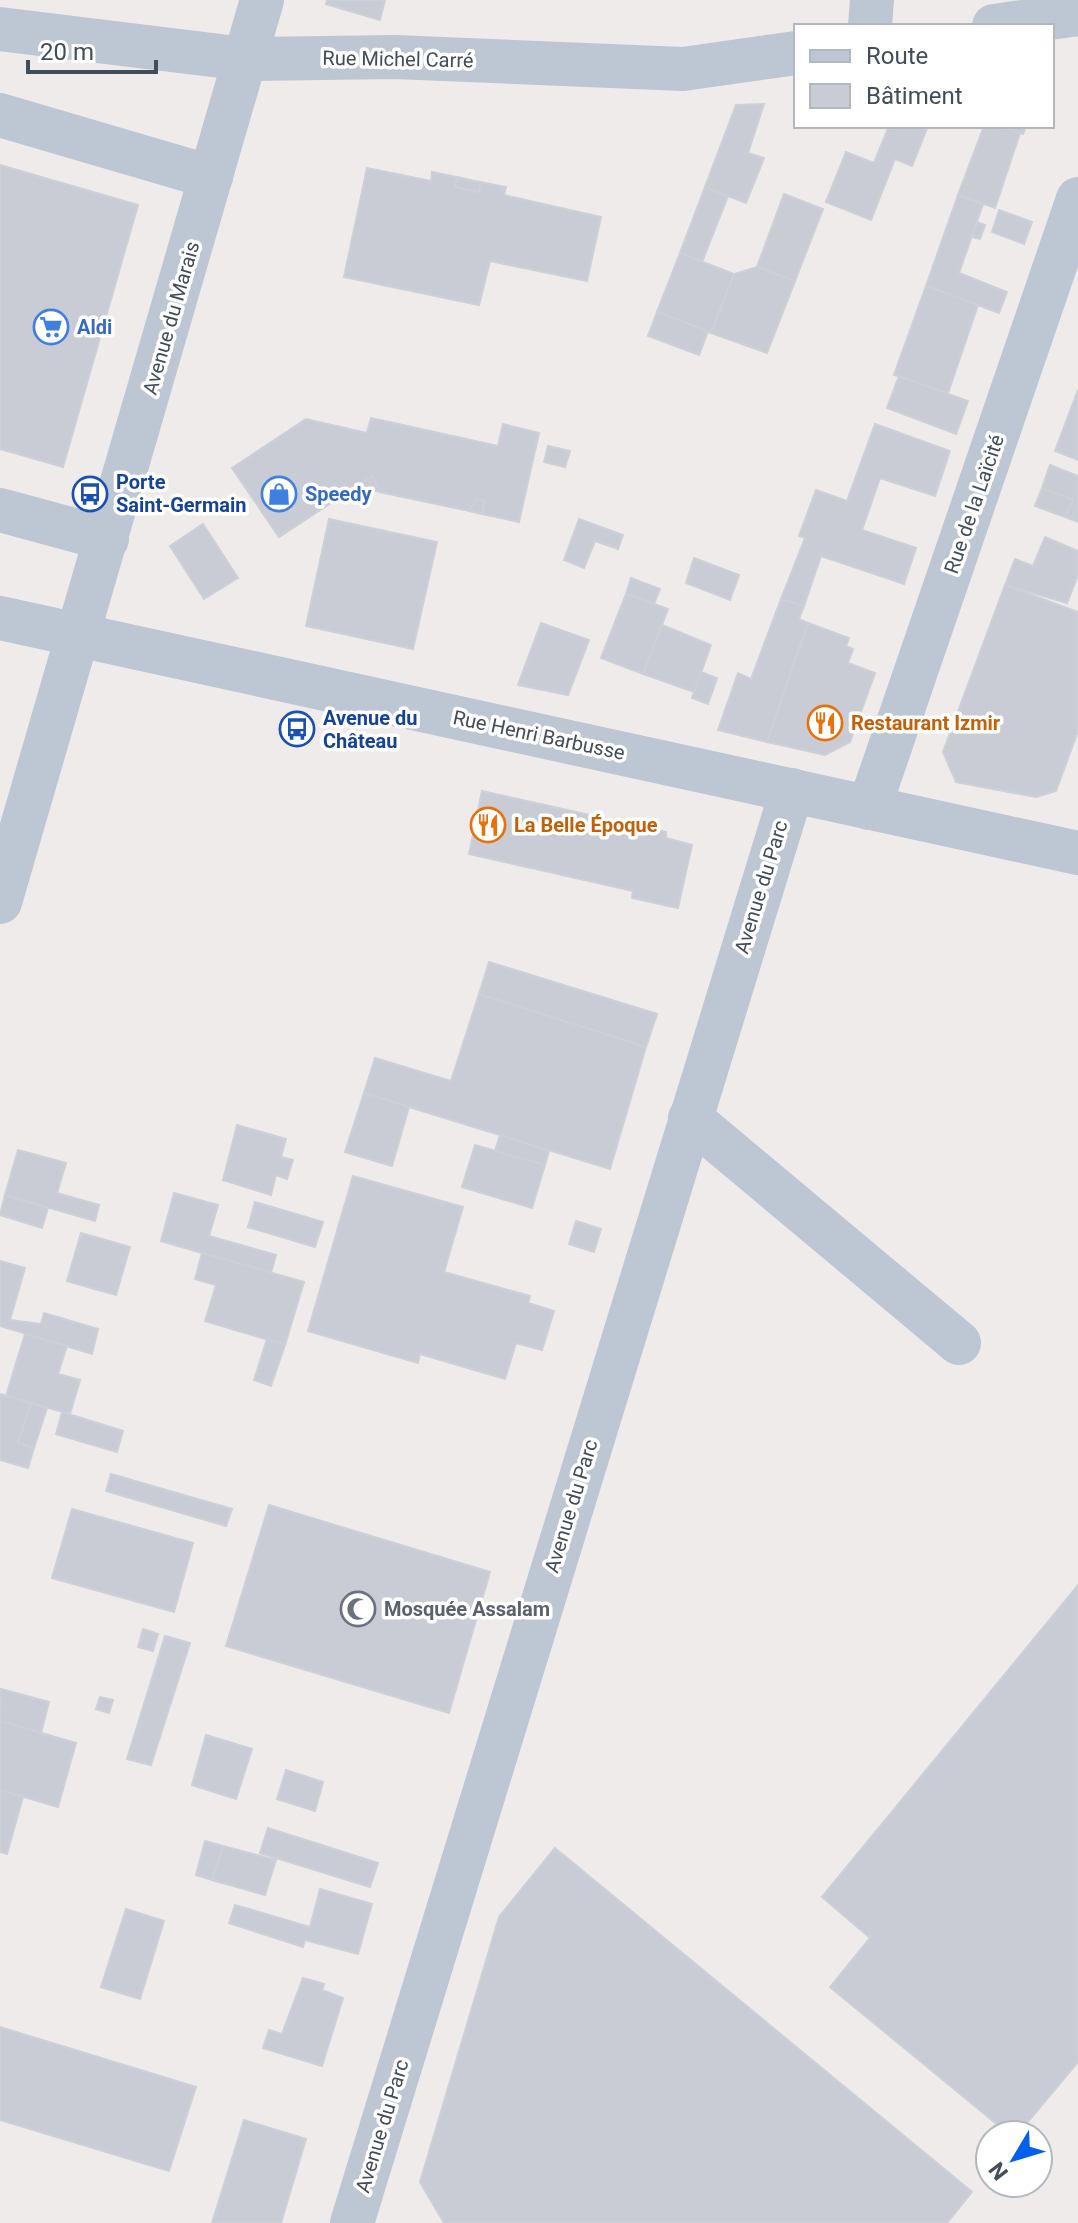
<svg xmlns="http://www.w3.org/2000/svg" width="1078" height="2223" font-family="Roboto,sans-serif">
  <rect width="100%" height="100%" fill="#eeebea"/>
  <g fill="#c9ccd4" stroke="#ced0d8" stroke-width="2">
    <path d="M327,0H385L380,20L326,4Z"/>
    <path d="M764,104L748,153L764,158L746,203L705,187L736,105Z"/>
    <path d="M889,126H928L912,166L895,159L871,220L826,202L846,152L874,163Z"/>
    <path d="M984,126H1001L1020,133L995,208L958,195Z"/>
    <path d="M1001,126H1026L1023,134Z"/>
    <path d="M0,165L138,205L63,467L0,449Z"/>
    <path d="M367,168L431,181L432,172L457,177L455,187L479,192L480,182L506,187L504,195L601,217L587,281L490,261L479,305L344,277Z"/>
    <path d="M457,177L480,182L479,192L455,187Z"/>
    <path d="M705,187L728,196L702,262L680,253Z"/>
    <path d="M784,194L823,209L795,281L757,267Z"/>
    <path d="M958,195L983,204L959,273L1007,292L999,313L926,286Z"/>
    <path d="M999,210L1032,222L1024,244L992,232Z"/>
    <path d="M977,222L985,225L980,239L972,237Z"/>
    <path d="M680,253L734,274L711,333L657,312Z"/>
    <path d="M757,267L795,281L767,353L711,333L734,274Z"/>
    <path d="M926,286L978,305L948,393L894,375Z"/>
    <path d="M657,312L708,331L699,355L648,336Z"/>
    <path d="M899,376L968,401L956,434L887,408Z"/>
    <path d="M1078,390V460L1055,451Z"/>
    <path d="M371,418L498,446L503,424L539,433L519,522L482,514L485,501L477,499L469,511L380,492L372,476L279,537L232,468L306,419L367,433Z"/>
    <path d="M875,424L950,451L935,496L880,478L862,530L916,548L904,584L821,556L804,606L781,599L805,538L799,536L816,490L847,501Z"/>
    <path d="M548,446L570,451L565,467L544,462Z"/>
    <path d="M1050,465L1078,476V522L1065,517L1073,500L1042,488Z"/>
    <path d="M372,476L380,492L358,486Z"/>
    <path d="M1042,488L1073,500L1065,517L1035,506Z"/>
    <path d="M477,499L485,501L482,514L469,511Z"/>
    <path d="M329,519L437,542L413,649L306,626Z"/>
    <path d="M579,519L623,535L618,549L595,541L584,568L564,560Z"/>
    <path d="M203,524L238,578L204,599L170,546Z"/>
    <path d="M1045,537L1078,551V575L1067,603L1005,585L1015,559L1033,566Z"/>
    <path d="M694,558L739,575L730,600L686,583Z"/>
    <path d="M631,578L660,589L654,604L626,594Z"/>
    <path d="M1005,585L1078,612V731L1056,791L1036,797L956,782L943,752Z"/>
    <path d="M626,594L668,609L643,674L601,658Z"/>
    <path d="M781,599L804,606L799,619L808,623L767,742L718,730L738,673L751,679Z"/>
    <path d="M541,623L589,640L568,695L518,685Z"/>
    <path d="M808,623L849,638L846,646L853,649L848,663L875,673L850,742L825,755L767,742Z"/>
    <path d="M662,625L711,645L694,692L643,674Z"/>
    <path d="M701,672L717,678L708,704L692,698Z"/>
    <path d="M482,791L666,832V838L692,845L678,908L632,898L633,891L469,854Z"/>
    <path d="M489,962L657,1014L646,1047L479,994Z"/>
    <path d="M479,994L646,1047L610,1169L364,1093L375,1058L451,1081Z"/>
    <path d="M364,1093L409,1107L392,1166L345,1152Z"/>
    <path d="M237,1125L286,1139L281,1157L293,1160L287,1179L276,1175L271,1195L223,1180Z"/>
    <path d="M500,1135L549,1151L545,1165L495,1151Z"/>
    <path d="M475,1145L545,1165L532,1208L462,1187Z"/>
    <path d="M18,1150L66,1163L57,1193L99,1205L95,1221L5,1195Z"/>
    <path d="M353,1176L463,1207L444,1272L530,1296L528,1303L554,1311L542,1350L516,1343L505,1379L420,1354L418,1363L308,1331Z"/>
    <path d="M174,1193L218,1205L209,1236L276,1255L271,1273L161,1241Z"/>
    <path d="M5,1195L48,1208L42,1228L0,1215Z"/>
    <path d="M255,1202L323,1222L315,1247L248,1227Z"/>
    <path d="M576,1221L601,1229L594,1252L569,1244Z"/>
    <path d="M81,1233L130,1247L116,1295L67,1281Z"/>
    <path d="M202,1253L304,1282L285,1345L205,1321L216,1285L195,1279Z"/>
    <path d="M0,1261L25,1268L10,1320L41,1324L44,1313L98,1329L92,1354L0,1326Z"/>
    <path d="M25,1334L67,1346L58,1374L80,1380L70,1414L6,1396Z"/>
    <path d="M267,1339L285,1345L271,1386L254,1380Z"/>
    <path d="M0,1394L31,1403L18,1443L34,1448L28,1468L0,1460Z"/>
    <path d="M31,1403L47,1408L34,1448L18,1443Z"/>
    <path d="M62,1412L123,1431L117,1452L56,1434Z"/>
    <path d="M111,1474L232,1509L226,1526L106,1491Z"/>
    <path d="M269,1505L490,1572L449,1713L226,1646Z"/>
    <path d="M72,1509L193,1543L174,1612L52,1578Z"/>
    <path d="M1078,1585V2062L1017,2135H1010L830,1987L870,1938L822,1897Z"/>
    <path d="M143,1629L158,1634L153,1651L138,1647Z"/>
    <path d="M165,1636L190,1643L151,1765L127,1759Z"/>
    <path d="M1,1689L49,1702L41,1733L0,1721Z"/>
    <path d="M100,1697L113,1700L109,1713L96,1709Z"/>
    <path d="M0,1721L76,1743L58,1807L0,1790Z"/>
    <path d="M206,1735L252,1749L236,1799L192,1785Z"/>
    <path d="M286,1770L323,1782L315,1811L277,1799Z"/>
    <path d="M0,1790L23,1797L7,1854L0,1852Z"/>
    <path d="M268,1828L378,1863L370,1887L260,1853Z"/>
    <path d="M205,1841L223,1846L212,1880L196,1875Z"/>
    <path d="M223,1846L276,1860L265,1895L212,1880Z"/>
    <path d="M555,1848L972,2192L947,2223H444L420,2182L499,1917Z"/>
    <path d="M320,1889L372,1904L358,1954L305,1940L303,1947L229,1923L235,1905L310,1927Z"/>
    <path d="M126,1909L164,1921L140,1999L101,1987Z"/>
    <path d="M303,1978L324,1984L322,1990L343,1998L322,2066L263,2048L269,2030L282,2034Z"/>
    <path d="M0,2027L196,2087L169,2171L0,2120Z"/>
    <path d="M244,2120L306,2139L281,2223H212Z"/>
  </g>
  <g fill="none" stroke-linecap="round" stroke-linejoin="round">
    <g stroke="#bcc7d3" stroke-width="44">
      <path d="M870,26L872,0"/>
      <path d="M994,26L1078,14"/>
      <path d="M0,29L245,59L395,57L683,69L796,53"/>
      <path d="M0,115L211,177"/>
      <path d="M0,510L107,539"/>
      <path d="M0,618L1078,853"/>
      <path d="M869,808L1078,199"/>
      <path d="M0,902L262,0"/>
      <path d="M690,1118L959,1343"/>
      <path d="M352,2223L792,790"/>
    </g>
  </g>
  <defs>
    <g id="supermarket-ring" transform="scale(1.8)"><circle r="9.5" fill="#fff" stroke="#3f7fe0" stroke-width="1.5"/><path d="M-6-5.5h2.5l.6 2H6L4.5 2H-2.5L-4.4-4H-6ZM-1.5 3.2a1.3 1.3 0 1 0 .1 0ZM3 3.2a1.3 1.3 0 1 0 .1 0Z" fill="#3f7fe0"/></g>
    <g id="bus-ring" transform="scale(1.8)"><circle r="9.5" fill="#fff" stroke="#1a4fb4" stroke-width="1.5"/><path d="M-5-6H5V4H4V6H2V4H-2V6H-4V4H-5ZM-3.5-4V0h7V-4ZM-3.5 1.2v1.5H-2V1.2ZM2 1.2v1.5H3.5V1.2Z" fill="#1a4fb4"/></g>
    <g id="shop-ring" transform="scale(1.8)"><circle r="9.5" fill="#fff" stroke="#3f7fe0" stroke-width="1.5"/><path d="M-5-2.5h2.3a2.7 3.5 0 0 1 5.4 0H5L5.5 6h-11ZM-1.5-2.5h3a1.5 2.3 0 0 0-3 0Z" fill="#3f7fe0"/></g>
    <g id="restaurant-ring" transform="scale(1.8)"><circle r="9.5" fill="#fff" stroke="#e8710a" stroke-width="1.5"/><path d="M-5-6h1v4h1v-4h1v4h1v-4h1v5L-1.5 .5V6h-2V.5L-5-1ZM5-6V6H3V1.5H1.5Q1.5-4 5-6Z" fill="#e8710a"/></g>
    <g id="mosque-ring" transform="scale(1.8)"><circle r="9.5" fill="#fff" stroke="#6b7280" stroke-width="1.5"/><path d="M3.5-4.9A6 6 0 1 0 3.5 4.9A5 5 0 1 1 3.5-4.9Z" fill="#6b7280"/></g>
  </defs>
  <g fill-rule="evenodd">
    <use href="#supermarket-ring" x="51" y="327"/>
    <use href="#bus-ring" x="90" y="494"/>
    <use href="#shop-ring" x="279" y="494"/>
    <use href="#restaurant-ring" x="825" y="723"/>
    <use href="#bus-ring" x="297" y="729"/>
    <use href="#restaurant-ring" x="488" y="825"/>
    <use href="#mosque-ring" x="358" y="1609"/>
  </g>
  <g text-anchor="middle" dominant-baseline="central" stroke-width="7" stroke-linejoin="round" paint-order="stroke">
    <g font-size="20" fill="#424d5a" stroke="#fff">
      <text transform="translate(398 59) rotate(1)">Rue Michel Carré</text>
      <text transform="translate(171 318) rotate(-74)">Avenue du Marais</text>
      <text transform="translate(974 504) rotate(-71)">Rue de la Laïcité</text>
      <text transform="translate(539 735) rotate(12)">Rue Henri Barbusse</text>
      <text transform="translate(761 887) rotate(-73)">Avenue du Parc</text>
      <text transform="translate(571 1506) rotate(-73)">Avenue du Parc</text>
      <text transform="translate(382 2126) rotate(-73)">Avenue du Parc</text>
    </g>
    <g font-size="20" font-weight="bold" fill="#366cbe" stroke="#fff" text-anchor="start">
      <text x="77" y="327">Aldi</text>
      <text x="305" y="494">Speedy</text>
    </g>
    <g font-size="20" font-weight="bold" fill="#164399" stroke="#fff" text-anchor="start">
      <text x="116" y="482">Porte<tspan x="116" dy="23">Saint-Germain</tspan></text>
      <text x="323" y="718">Avenue du<tspan x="323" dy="23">Château</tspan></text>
    </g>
    <g font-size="20" font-weight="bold" fill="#c56008" stroke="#fff" text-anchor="start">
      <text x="851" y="723">Restaurant Izmir</text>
      <text x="514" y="825">La Belle Époque</text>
    </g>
    <g font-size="20" font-weight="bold" fill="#5b616d" stroke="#fff" text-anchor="start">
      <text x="384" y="1609">Mosquée Assalam</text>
    </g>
  </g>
  <rect x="794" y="24" width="260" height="104" fill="#ffffff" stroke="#b3b8bd" stroke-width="2"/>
  <rect x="810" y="50" width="40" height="12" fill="#bcc7d3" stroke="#b3b8bd" stroke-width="2"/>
  <text x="866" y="64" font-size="24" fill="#424d5a">Route</text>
  <rect x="810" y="84" width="40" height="24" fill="#c9ccd4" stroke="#b3b8bd" stroke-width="2"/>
  <text x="866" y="104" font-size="24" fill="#424d5a">Bâtiment</text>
  <g transform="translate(1014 2159) rotate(232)"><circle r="38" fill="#ffffff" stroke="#b3b8bd" stroke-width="2"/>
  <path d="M0-6L14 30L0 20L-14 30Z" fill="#045fef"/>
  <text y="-12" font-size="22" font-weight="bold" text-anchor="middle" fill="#424d5a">N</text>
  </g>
  <path d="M28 60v12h128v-12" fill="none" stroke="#424d5a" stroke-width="4"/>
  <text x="40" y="60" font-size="24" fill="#424d5a" stroke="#ffffff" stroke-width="6" paint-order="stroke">20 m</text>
</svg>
